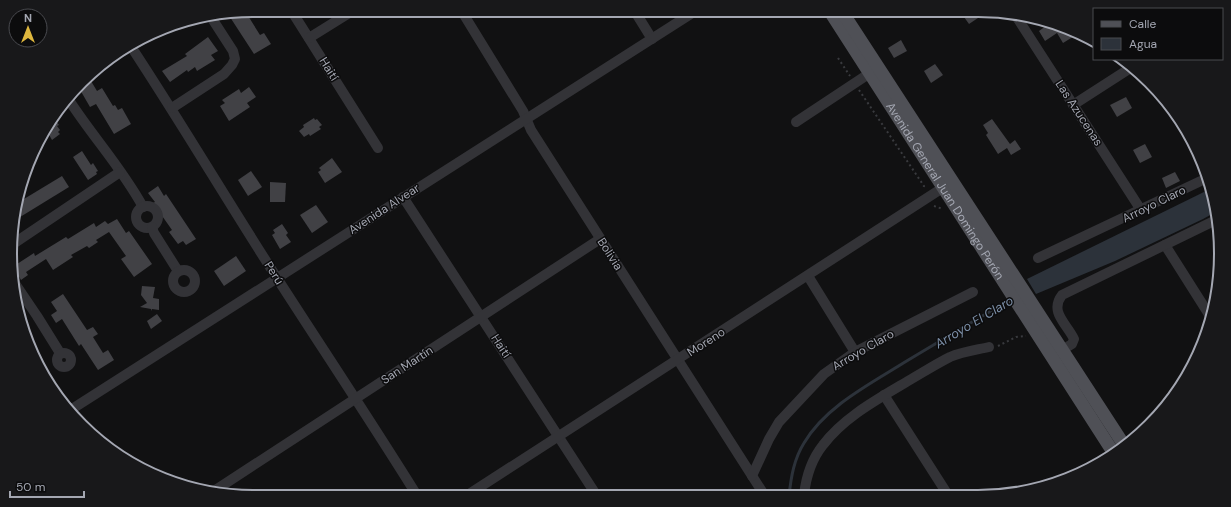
<svg xmlns="http://www.w3.org/2000/svg" width="1231" height="507" font-family="'DM Sans',sans-serif">
  <rect width="100%" height="100%" fill="#111112"/>
  <path fill="#2c323a" d="M1208,190L1214,213L1203,219L1115,261L1036,294L1027,279Z"/>
  <g fill="none" stroke-linecap="round" stroke-linejoin="round">
    <path stroke="#2c323a" stroke-width="3" d="M789,496C791,477 794,459 804,443C826,406 870,384 905,362C940,341 975,320 1010,300"/>
  </g>
  <g fill="#414145">
    <path d="M959,10H978L987,12L969,24Z"/>
    <path d="M245,11L260,35L264,33L271,44L254,54L228,14Z"/>
    <path d="M1049,22L1056,23L1076,35L1063,43L1057,33L1045,41L1039,31L1050,23Z"/>
    <path d="M208,37L218,51L211,55L215,60L197,71L195,67L188,72L187,70L170,82L162,71L187,56L185,54Z"/>
    <path d="M901,40L907,51L894,58L888,48Z"/>
    <path d="M935,64L943,75L931,83L924,71Z"/>
    <path d="M88,76L97,91L102,88L113,106L115,105L118,110L122,108L131,124L114,134L96,104L90,107L79,88Z"/>
    <path d="M249,87L256,97L247,103L250,107L229,121L220,106L225,103L222,100L239,89L241,93Z"/>
    <path d="M1126,97L1132,108L1117,117L1110,105Z"/>
    <path d="M54,118L59,125L57,126L60,130L58,132L60,134L52,140L48,133L41,138L43,132Z"/>
    <path d="M314,118L315,120L317,119L322,125L319,127L321,129L310,136L309,134L304,137L299,131L304,127L303,125Z"/>
    <path d="M992,119L1010,144L1015,140L1021,149L1011,155L1007,148L998,154L986,135L988,133L983,125Z"/>
    <path d="M1145,144L1152,157L1140,163L1133,150Z"/>
    <path d="M82,151L91,165L93,163L98,171L96,172L97,174L88,180L73,157Z"/>
    <path d="M332,158L342,172L325,183L318,172L321,170L319,168Z"/>
    <path d="M251,171L262,187L248,196L238,180Z"/>
    <path d="M1175,172L1180,181L1166,188L1162,178Z"/>
    <path d="M62,176L69,187L12,222L19,202Z"/>
    <path d="M270,182L286,183L285,202H270Z"/>
    <path d="M158,186L164,196L166,194L196,239L186,245L183,241L178,244L169,232L172,230L153,203L155,202L148,193Z"/>
    <path d="M316,205L328,222L312,233L300,215Z"/>
    <path d="M117,219L126,233L129,231L152,264L134,277L121,259L126,256L109,232L96,240L98,242L89,248L87,246L71,255L73,257L53,270L46,259L26,272L28,275L21,280L14,267V266L34,253L35,256L66,237L68,239L94,223L96,227L105,221L108,224Z"/>
    <path d="M282,224L288,233L286,235L291,242L280,249L272,235L275,233L273,230Z"/>
    <path d="M236,256L246,271L224,286L214,271Z"/>
    <path d="M142,286L155,287L153,298L159,299V310L152,309V311L151,309L140,307L147,303L141,295Z"/>
    <path d="M63,294L87,330L93,327L98,334L93,337L103,353L108,350L114,360L98,370L81,344L79,346L62,319L56,323L51,315L57,311L51,302Z"/>
    <path d="M157,314L162,321L151,329L147,321Z"/>
  </g>
  <g fill="none" stroke-linecap="round" stroke-linejoin="round">
    <g stroke="#393a3e" stroke-width="2" stroke-dasharray="2 3" stroke-linecap="butt">
      <path d="M838,58L850,76"/>
      <path d="M859,90L924,186L923,190"/>
      <path d="M934,206L943,209"/>
      <path d="M998,346L1016,337L1026,336"/>
    </g>
    <g stroke="#333337" stroke-width="10">
      <path d="M291,10L378,148"/>
      <path d="M461,10L523,111L531,130L765,496"/>
      <path d="M634,10L652,39"/>
      <path d="M1016,16L1141,210"/>
      <path d="M309,38L354,10"/>
      <path d="M132,48C182,124 228,202 277,278C324,351 372,423 418,497"/>
      <path d="M69,100C92,136 122,168 143,207"/>
      <path d="M1073,105L1132,67"/>
      <path d="M172,108L224,74L232,65L235,59L233,51L211,17"/>
      <path d="M796,122L870,73"/>
      <path d="M403,197L597,496"/>
      <circle cx="147" cy="217" r="11"/>
      <path d="M152,227L154,233L178,271"/>
      <path d="M13,244L120,172"/>
      <path d="M1165,245L1210,316"/>
      <path d="M1038,258L1205,179"/>
      <circle cx="184" cy="281" r="11"/>
      <path d="M808,276L855,352"/>
      <path d="M14,282L37,316L60,353"/>
      <path d="M1062,350L1072,344L1074,339C1067,324 1049,312 1062,295L1216,220"/>
      <circle cx="64" cy="360" r="7"/>
      <path d="M884,395L948,495"/>
      <path d="M72,409L697,10"/>
      <path d="M752,476L769,439L779,422L824,374L855,352L973,292"/>
      <path d="M214,491L600,239"/>
      <path d="M804,495C806,477 811,460 823,445C844,417 878,399 908,381C922,373 936,364 950,357C962,352 976,350 989,347"/>
      <path d="M466,496L944,187"/>
    </g>
    <g stroke="#4f5056" stroke-width="13">
      <path id="s1" d="M829,10C924,157 1017,305 1113,452"/>
      <path d="M841,10L1124,445"/>
    </g>
  </g>
  <g text-anchor="middle" dominant-baseline="central" stroke-width="3" stroke-linejoin="round" paint-order="stroke">
    <g font-size="12" fill="#a4a7b2" stroke="#0c0c0d">
      <text transform="translate(329 69) rotate(58)">Haití</text>
      <text transform="translate(1079 113) rotate(57)">Las Azucenas</text>
      <text stroke="none"><textPath href="#s1" startOffset="215">Avenida General Juan Domingo Perón</textPath></text>
      <text transform="translate(1154 204) rotate(-26)">Arroyo Claro</text>
      <text transform="translate(384 209) rotate(-33)">Avenida Alvear</text>
      <text transform="translate(610 254) rotate(57)">Bolivia</text>
      <text transform="translate(274 273) rotate(58)">Perú</text>
      <text transform="translate(706 342) rotate(-33)">Moreno</text>
      <text transform="translate(501 346) rotate(57)">Haití</text>
      <text transform="translate(863 350) rotate(-30)">Arroyo Claro</text>
      <text transform="translate(407 365) rotate(-33)">San Martín</text>
    </g>
    <g font-size="13" font-style="italic" fill="#7e91aa" stroke="#0c0c0d">
      <text transform="translate(974 322) rotate(-31)">Arroyo El Claro</text>
    </g>
  </g>
  <path d="M0 0H1231V507H0ZM253 17H978A236 236 0 0 1 1214 253V254A236 236 0 0 1 978 490H253A236 236 0 0 1 17 254V253A236 236 0 0 1 253 17Z" fill="#18181a" fill-rule="evenodd"/>
  <path fill="none" stroke="#a4a7b2" stroke-width="2" d="M253 17H978A236 236 0 0 1 1214 253V254A236 236 0 0 1 978 490H253A236 236 0 0 1 17 254V253A236 236 0 0 1 253 17Z"/>
  <rect x="1093" y="8" width="130" height="52" fill="#0c0c0d" stroke="#494a4f"/>
  <rect x="1101" y="21" width="20" height="6" fill="#4f5056" stroke="#494a4f"/>
  <text x="1129" y="28" font-size="12" fill="#a4a7b2">Calle</text>
  <rect x="1101" y="38" width="20" height="12" fill="#2c323a" stroke="#494a4f"/>
  <text x="1129" y="48" font-size="12" fill="#a4a7b2">Agua</text>
  <g transform="translate(28 28)"><circle r="19" fill="#0c0c0d" stroke="#494a4f"/>
  <path d="M0-3L7 15L0 10L-7 15Z" fill="#deb73e"/>
  <text y="-6" font-size="11" font-weight="bold" text-anchor="middle" fill="#a4a7b2">N</text>
  </g>
  <path d="M10 491v6h74v-6" fill="none" stroke="#a4a7b2" stroke-width="2"/>
  <text x="16" y="491" font-size="12" fill="#a4a7b2" stroke="#0c0c0d" stroke-width="3" paint-order="stroke">50 m</text>
</svg>
